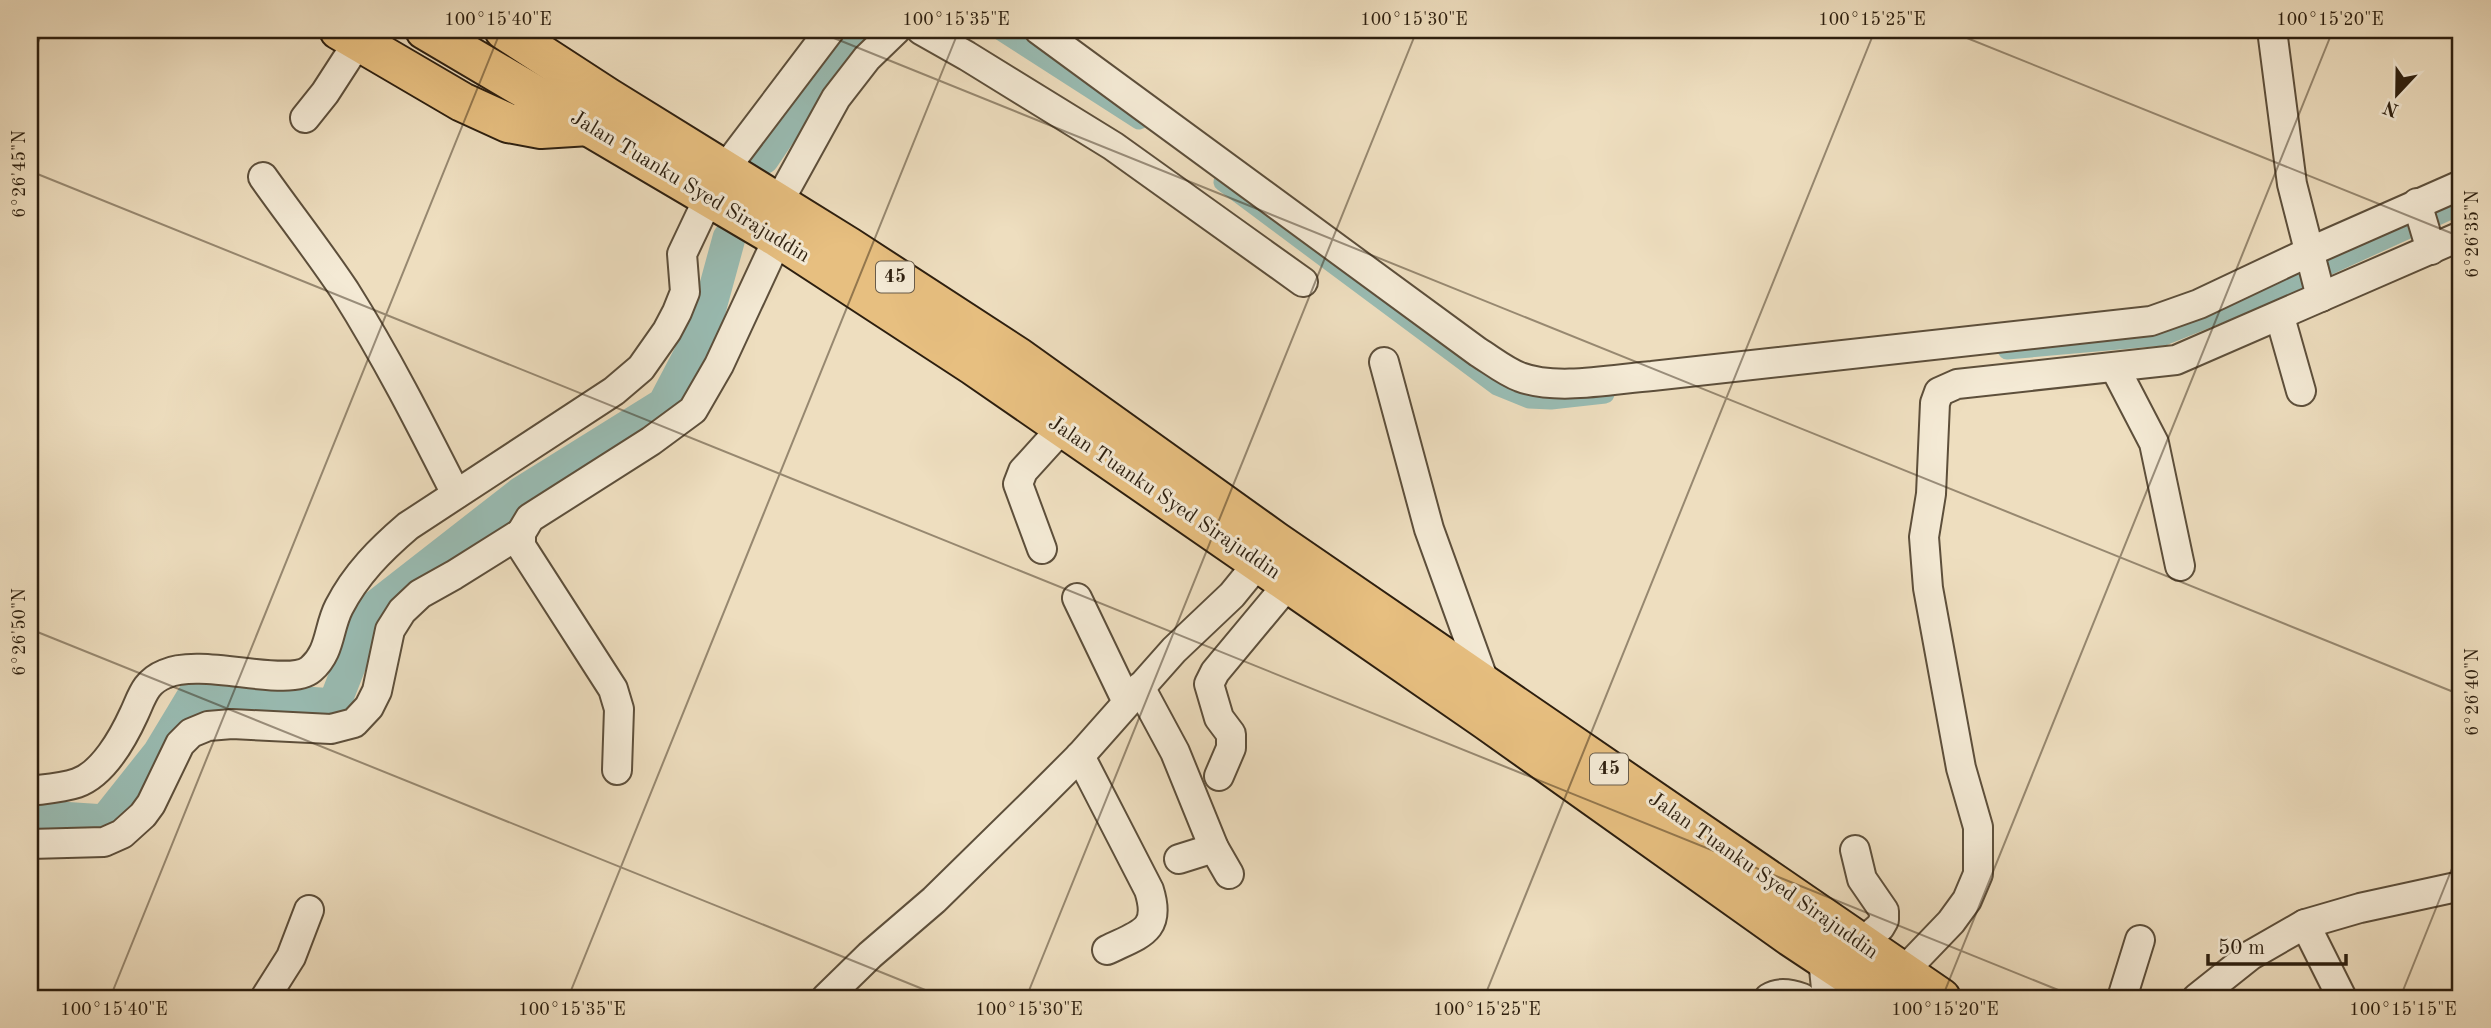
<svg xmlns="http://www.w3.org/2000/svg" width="2491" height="1028" font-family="'Old Standard TT',serif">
  <rect width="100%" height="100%" fill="#eedebf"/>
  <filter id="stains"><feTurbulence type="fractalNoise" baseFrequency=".00286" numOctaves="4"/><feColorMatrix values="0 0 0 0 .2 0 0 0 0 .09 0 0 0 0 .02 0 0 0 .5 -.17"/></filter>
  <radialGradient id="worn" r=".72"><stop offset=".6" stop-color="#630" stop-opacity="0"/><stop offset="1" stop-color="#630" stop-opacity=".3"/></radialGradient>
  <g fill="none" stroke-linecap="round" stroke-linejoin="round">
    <g stroke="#99bcb3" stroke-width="19">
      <path d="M999,30L1139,120"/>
      <path d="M1223,182L1497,386L1529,399L1551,400L1605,394"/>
      <path d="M2007,350L2164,336L2251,301L2461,205"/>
    </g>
    <g stroke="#99bcb3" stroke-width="33">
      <path d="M763,158L796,109L871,30"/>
      <path d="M30,816L105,821L159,753L194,695L334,705L371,610L521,493L664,404L705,326L729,238"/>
    </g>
    <g stroke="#5d4f3b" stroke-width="32">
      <g id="minor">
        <path d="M921,30L967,56L1113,146L1303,282"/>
        <path d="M1039,30L1478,352C1491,360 1506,372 1520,377C1556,391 1614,379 1652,376L2151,321L2199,304L2309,252L2461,185"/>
        <path d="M2272,30L2292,184L2321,297"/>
        <path d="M305,118L325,93L358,42"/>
        <path d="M724,170L830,30"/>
        <path d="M263,177C290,215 319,252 345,291C386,356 421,425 456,494"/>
        <path d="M778,203L836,98L867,58L896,30"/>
        <path d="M2417,203L2431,250"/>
        <path d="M2280,317L2301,391"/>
        <path d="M1384,362L1429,529L1485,684"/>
        <path d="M2115,368L2154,443L2180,566"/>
        <path d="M1042,549L1018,484L1023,471L1062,428"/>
        <path d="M1077,598L1127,702"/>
        <path d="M1140,687L1175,752L1214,848L1229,874"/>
        <path d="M1080,756L1149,890C1162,931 1140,934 1107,950"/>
        <path d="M617,770L619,709L613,689L521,546V533L530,518L651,441L693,410L719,365L778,238"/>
        <path d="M1219,776L1231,748V734L1219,718L1209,684L1215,672L1289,583"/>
        <path d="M30,791C45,789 62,788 77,783C103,774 123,738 134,714C142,697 145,682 165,674C202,657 288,689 311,669C331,652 328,628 339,607C356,574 380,550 408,526L614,391L641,368L667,331L677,312L685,292L682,254L709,197"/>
        <path d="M30,844L104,842L122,834L143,815L151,804L180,744L191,733L208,726L232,724L331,729L354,723L369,707L377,691L390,630L402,611L420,594L454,575L521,533"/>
        <path d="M1855,850L1862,879L1884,911V920L1880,927L1860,944"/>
        <path d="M1179,859L1214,848"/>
        <path d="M2305,924L2342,998"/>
        <path d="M1823,959L1827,998"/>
        <path d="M1903,972L1951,922L1967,900L1978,874V827L1961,768L1928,588L1924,537L1931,494L1935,403L1939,392L1957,384L2176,360L2461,236"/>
        <path d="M265,998L291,957L309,910"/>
        <path d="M826,998L870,955L934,900L1036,800L1080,756L1174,650L1232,595L1271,547"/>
        <path d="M1769,998C1778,992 1791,994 1802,998"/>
        <path d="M2122,998L2140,940"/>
        <path d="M2197,998L2251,955L2305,924L2360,908L2461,886"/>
      </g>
    </g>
    <g stroke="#2d1f0f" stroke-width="42">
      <g id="highway">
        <path d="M339,30L462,102L508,123L541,129L589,126"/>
        <path d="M425,30L778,238L974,366L1486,720L1791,937L1883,998"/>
        <path d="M504,30L607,97L849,247L1018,357L1275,541L1941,998"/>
      </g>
    </g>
    <use href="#minor" stroke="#f4ead5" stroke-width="28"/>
    <use href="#highway" stroke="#e7bf80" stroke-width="38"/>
  </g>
  <path fill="none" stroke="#2d1f0f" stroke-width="2" stroke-opacity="0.45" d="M814,30L2461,695M1947,30L2461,237M30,63L43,30M30,171L2078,998M30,629L945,998M110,998L501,30M568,998L959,30M1026,998L1417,30M1484,998L1875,30M1942,998L2333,30M2400,998L2461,846"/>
  <g text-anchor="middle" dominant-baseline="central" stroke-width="6" stroke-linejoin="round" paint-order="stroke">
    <g fill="#f4ead5" stroke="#695c4a" stroke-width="2">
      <rect x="876" y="261.5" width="38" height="31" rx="5"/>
      <rect x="1590" y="753.5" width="38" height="31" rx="5"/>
    </g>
    <g font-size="19" font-weight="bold" fill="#2d1f0f">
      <text x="895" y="277">45</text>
      <text x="1609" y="769">45</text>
    </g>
    <g font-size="21" fill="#2d1f0f" stroke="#f4ead5">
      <text transform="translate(690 187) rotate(31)">Jalan Tuanku Syed Sirajuddin</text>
      <text transform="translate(1164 498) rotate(34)">Jalan Tuanku Syed Sirajuddin</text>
      <text transform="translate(1763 876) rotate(35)">Jalan Tuanku Syed Sirajuddin</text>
    </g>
  </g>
  <rect width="2491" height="1028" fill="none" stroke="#eedebf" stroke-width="77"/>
  <g transform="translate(2397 94) rotate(202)" stroke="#f4ead5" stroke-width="5" paint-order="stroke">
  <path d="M0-5L12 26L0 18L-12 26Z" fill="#2d1f0f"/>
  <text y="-10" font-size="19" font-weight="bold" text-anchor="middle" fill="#2d1f0f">N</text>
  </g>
  <path d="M2208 954v10h138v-10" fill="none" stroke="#2d1f0f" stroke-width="3.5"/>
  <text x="2218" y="954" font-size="21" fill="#2d1f0f" stroke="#f4ead5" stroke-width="5" paint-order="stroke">50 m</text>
  <rect x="38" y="38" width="2414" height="952" fill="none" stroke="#2d1f0f" stroke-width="2.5"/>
  <g font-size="18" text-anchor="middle" fill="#2d1f0f">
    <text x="498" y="25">100°15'40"E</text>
    <text x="956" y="25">100°15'35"E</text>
    <text x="1414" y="25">100°15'30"E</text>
    <text x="1872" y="25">100°15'25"E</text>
    <text x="2330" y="25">100°15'20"E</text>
    <text transform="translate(19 174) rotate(-90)" y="6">6°26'45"N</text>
    <text transform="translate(2472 234) rotate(-90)" y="6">6°26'35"N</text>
    <text transform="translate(19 632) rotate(-90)" y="6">6°26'50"N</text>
    <text transform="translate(2472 692) rotate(-90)" y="6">6°26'40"N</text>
    <text x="114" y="1015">100°15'40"E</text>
    <text x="572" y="1015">100°15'35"E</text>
    <text x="1029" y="1015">100°15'30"E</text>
    <text x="1487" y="1015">100°15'25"E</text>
    <text x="1945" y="1015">100°15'20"E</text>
    <text x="2403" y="1015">100°15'15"E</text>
  </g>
  <rect width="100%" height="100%" filter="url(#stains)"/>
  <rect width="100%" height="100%" fill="url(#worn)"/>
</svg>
